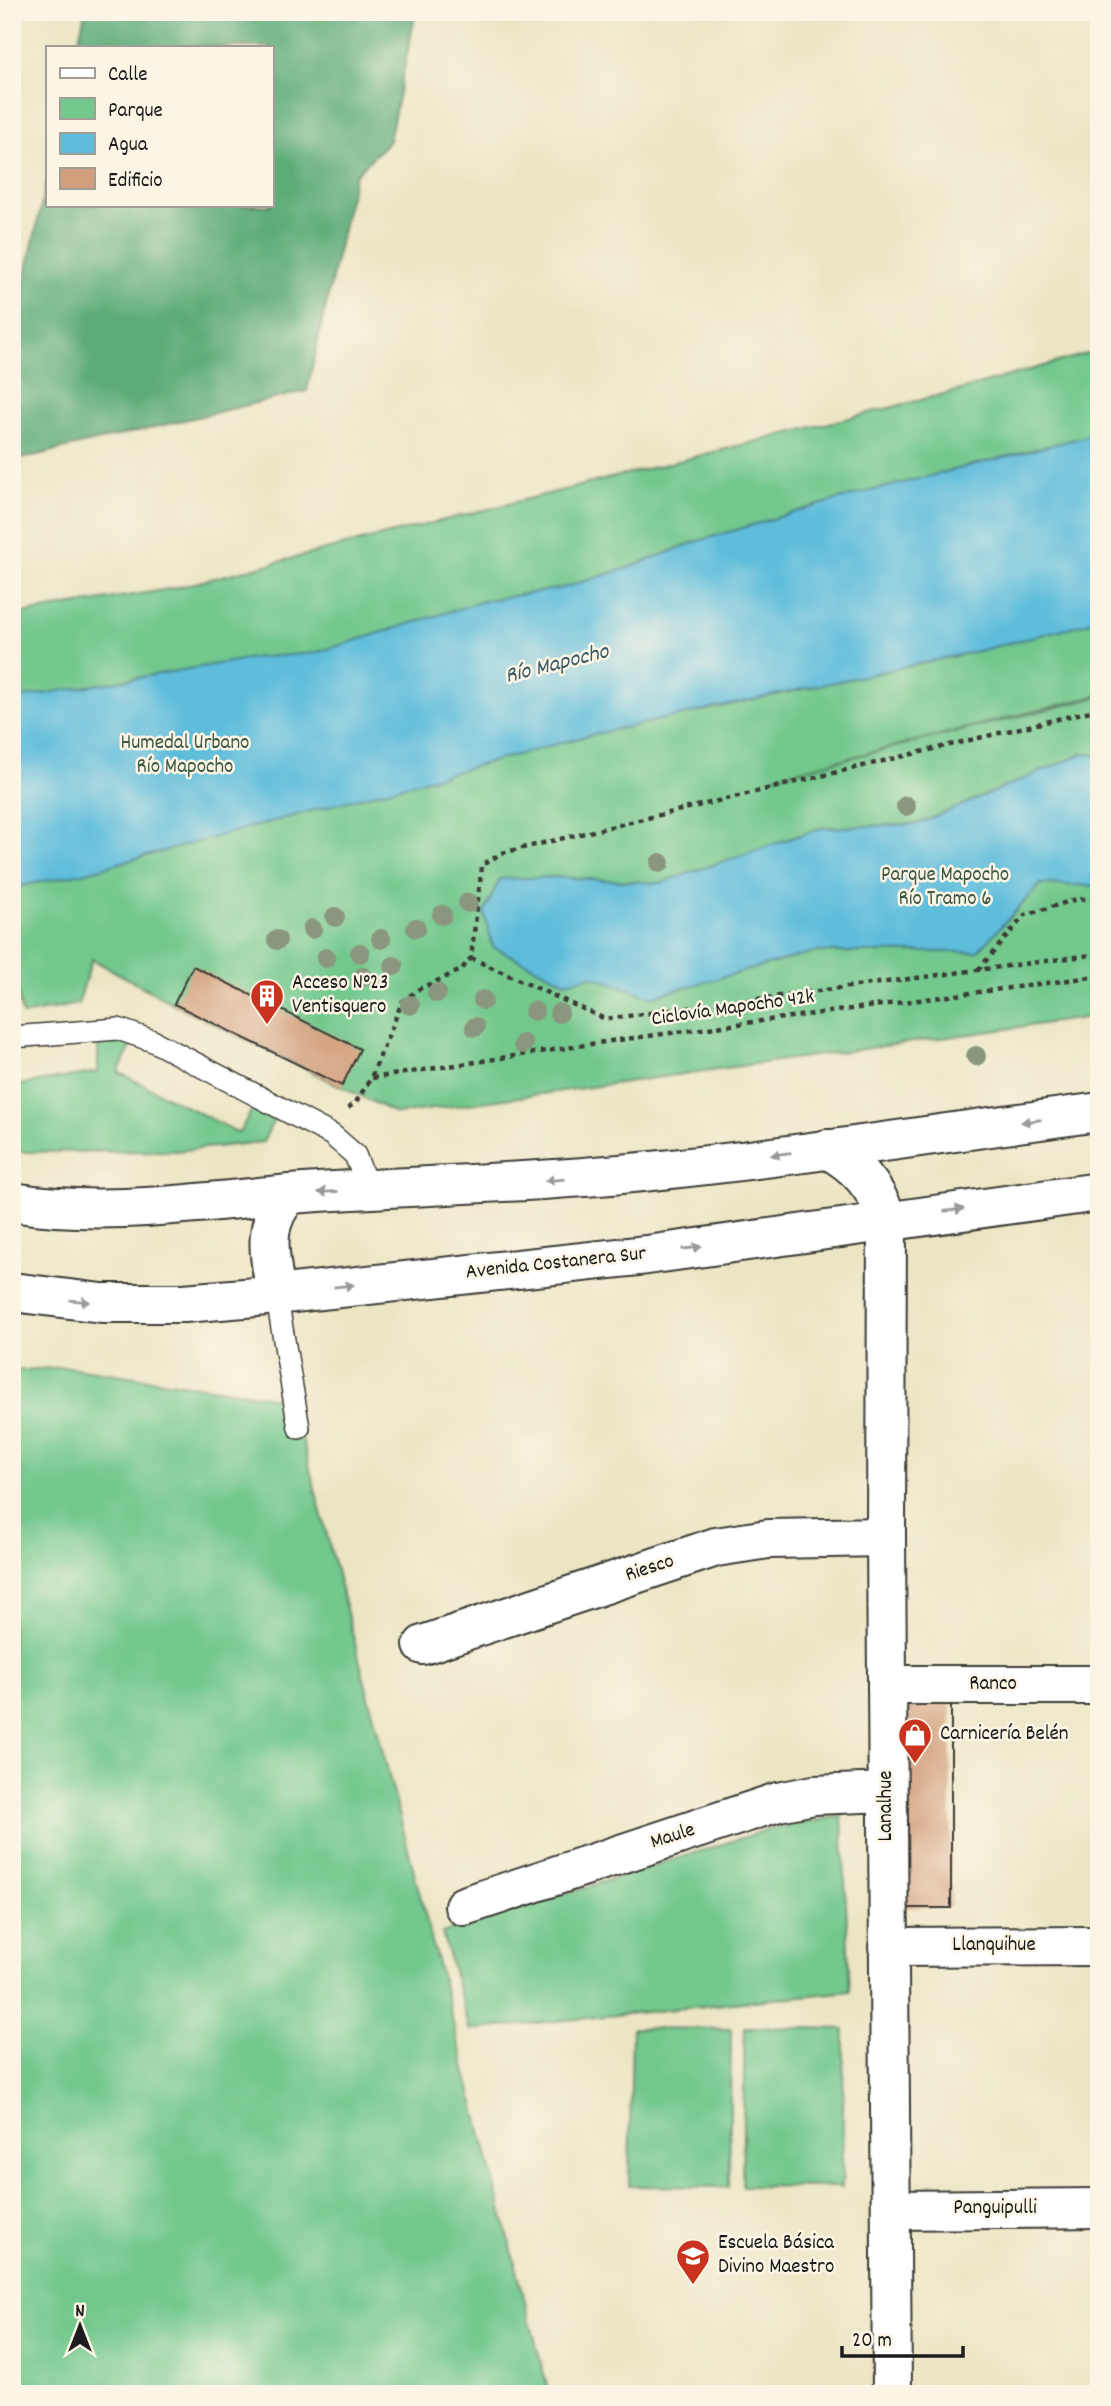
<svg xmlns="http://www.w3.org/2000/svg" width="1111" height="2406" font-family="Dekko,sans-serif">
  <rect width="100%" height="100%" fill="#fcf5e5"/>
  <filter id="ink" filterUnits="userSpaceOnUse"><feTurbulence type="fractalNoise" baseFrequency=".0143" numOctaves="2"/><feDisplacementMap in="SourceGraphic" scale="14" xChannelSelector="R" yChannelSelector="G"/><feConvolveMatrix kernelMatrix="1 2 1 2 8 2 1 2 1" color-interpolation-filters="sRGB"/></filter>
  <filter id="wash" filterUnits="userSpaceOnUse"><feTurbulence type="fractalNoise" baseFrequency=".00686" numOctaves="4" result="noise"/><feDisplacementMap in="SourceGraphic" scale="28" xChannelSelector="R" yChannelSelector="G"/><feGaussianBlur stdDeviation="1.57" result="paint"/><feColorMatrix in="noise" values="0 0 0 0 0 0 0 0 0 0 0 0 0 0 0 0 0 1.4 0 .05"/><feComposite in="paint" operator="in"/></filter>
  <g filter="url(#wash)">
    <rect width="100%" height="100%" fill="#ece5c4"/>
    <g fill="#72c88d" stroke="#477254" stroke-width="2">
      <path d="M1099,350V695L772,777L1099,697V1016L397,1114L174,1004L92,959L78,1004L22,1015L17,988L12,989V615L175,588L960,390Z"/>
      <path d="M98,1039L133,1043L118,1072L239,1133L254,1106L275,1117L263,1142L175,1151L12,1152V1086L98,1072Z"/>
      <path d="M67,1367L292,1400L549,2394H12V1371Z"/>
      <path d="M842,1816L850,1991L470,2030L442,1933L770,1829Z"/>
      <path d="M745,2027L844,2029L842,2187L742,2186Z"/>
      <path d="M632,2028L731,2029L729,2187L629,2186Z"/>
    </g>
    <path fill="#5dac78" stroke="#3c644a" stroke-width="2" d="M85,12H416L389,141L355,175L307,391L12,461V336L47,180V205H271V47H77Z"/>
    <g fill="#5ebddc" stroke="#3d6c7c" stroke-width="2">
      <path d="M1099,433V620L978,651L586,736L87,872L12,888V699L253,658L315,653L487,600L562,588L628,568L692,543L839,499Z"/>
      <path d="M1082,754L1099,755V886L1041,884L977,952H814L651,997L592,976L566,982L493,947L484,913L500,879L556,877L660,883L821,828L918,824Z"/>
    </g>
    <g id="blocks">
      <g fill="#d29e7c">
        <path d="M193,966L360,1049L342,1086L174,1004Z"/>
        <rect x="904" y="1700" width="47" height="208"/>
      </g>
    </g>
  </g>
  <g filter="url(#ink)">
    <use href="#blocks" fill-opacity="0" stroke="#3b3a35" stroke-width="2"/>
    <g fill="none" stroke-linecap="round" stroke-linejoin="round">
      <g stroke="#3b3a35" stroke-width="24">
        <g id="service">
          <path d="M12,1037L118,1029L153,1041L332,1135L355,1155L369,1190"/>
          <path d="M276,1293L299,1428"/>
        </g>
      </g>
      <g stroke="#3b3a35" stroke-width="42">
        <g id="minor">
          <path d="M887,1219L886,1537L892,2394"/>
          <path d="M423,1645L716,1547L768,1539L886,1537"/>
          <path d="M887,1685H1099"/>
          <path d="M464,1906L778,1802L814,1795L887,1792"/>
          <path d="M888,1947L1099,1946"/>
          <path d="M891,2210L1099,2208"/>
        </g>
      </g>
      <g stroke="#3b3a35" stroke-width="42">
        <g id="tertiary">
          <path d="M827,1149C857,1165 875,1186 887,1219"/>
          <path d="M12,1202C105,1217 198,1202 291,1194C408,1185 525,1184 642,1172C794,1157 947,1132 1099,1112"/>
          <path d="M12,1292L102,1303H184L256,1297L647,1255L1099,1192"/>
          <path d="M276,1293C270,1257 260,1223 290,1194"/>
        </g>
      </g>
      <g stroke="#3b3a35" stroke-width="4.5" stroke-dasharray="5 5" stroke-linecap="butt">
        <path d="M471,958L605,1019L1099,954"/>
        <path d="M978,970L1025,915L1077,899H1099"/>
        <path d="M372,1078L611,1041L1099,976"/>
        <path d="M348,1108L356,1102L371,1078L402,1002L419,989L461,970L471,958L482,865L502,853L1099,709"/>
      </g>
      <use href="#service" stroke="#fff" stroke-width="21"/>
      <use href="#minor" stroke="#fff" stroke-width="38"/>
      <use href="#tertiary" stroke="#fff" stroke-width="38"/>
    </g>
    <g fill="#8a977e">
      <circle cx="906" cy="806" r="10"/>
      <circle cx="660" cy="863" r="10"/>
      <circle cx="468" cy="903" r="10"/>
      <circle cx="442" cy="915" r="10"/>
      <circle cx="335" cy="917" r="10"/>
      <circle cx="416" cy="928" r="10"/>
      <circle cx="312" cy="929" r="10"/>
      <circle cx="381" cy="939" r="10"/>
      <circle cx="277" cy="940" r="10"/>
      <circle cx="360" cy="953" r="10"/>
      <circle cx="326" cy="958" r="10"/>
      <circle cx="394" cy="966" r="10"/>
      <circle cx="363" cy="977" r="10"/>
      <circle cx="437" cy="993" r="10"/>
      <circle cx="483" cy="1000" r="10"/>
      <circle cx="410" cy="1005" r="10"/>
      <circle cx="534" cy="1011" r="10"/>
      <circle cx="559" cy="1013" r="10"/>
      <circle cx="475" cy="1027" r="10"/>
      <circle cx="523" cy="1044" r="10"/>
      <circle cx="976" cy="1056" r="10"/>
    </g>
    <defs><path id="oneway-solid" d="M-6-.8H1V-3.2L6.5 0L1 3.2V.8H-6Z" transform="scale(1.75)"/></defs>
    <g fill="#999">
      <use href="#oneway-solid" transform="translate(1031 1121) rotate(172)"/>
      <use href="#oneway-solid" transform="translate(781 1154) rotate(173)"/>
      <use href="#oneway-solid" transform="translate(555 1180) rotate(175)"/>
      <use href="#oneway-solid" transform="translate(328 1192) rotate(177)"/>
      <use href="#oneway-solid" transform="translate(954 1210) rotate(-7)"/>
      <use href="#oneway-solid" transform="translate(692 1248) rotate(-8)"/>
      <use href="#oneway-solid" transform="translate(344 1286) rotate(-6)"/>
      <use href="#oneway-solid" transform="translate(80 1301) rotate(5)"/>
    </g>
  </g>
  <defs>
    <g id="building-pin" transform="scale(1.75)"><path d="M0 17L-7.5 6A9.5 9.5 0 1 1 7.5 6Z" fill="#c8321e" stroke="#fcf5e5"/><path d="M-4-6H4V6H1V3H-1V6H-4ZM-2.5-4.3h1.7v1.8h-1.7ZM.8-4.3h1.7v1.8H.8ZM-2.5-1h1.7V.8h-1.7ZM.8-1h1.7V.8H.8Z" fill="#fff"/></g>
    <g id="shop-pin" transform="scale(1.75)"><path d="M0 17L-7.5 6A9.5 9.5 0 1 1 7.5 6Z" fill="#c8321e" stroke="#fcf5e5"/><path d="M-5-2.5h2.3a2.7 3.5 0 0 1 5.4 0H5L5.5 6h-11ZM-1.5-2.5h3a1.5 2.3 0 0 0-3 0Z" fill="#fff"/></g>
    <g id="school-pin" transform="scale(1.75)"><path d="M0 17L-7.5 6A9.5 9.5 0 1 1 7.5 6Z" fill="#c8321e" stroke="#fcf5e5"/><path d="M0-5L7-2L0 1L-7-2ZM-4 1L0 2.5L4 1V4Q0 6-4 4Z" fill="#fff"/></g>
  </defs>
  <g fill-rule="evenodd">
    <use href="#building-pin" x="267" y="996"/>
    <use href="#shop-pin" x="915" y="1735"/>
    <use href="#school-pin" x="693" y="2256"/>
  </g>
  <g text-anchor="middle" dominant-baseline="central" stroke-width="5" stroke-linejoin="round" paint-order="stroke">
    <g font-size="21" fill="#3a5844" stroke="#fcf5e5">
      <text x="185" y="744">Humedal Urbano<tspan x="185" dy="24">Río Mapocho</tspan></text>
      <text x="945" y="876">Parque Mapocho<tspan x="945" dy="24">Río Tramo 6</tspan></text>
    </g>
    <g font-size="21" fill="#1c1c1c" stroke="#fcf5e5" text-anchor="start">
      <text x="292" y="984">Acceso N°23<tspan x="292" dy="24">Ventisquero</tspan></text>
      <text x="940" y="1735">Carnicería Belén</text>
      <text x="718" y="2244">Escuela Básica<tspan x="718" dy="24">Divino Maestro</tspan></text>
    </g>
    <g font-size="21" fill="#1c1c1c" stroke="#fcf5e5">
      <text transform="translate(733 1009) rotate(-8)">Ciclovía Mapocho 42k</text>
      <text transform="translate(556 1264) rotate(-6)">Avenida Costanera Sur</text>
      <text transform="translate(650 1569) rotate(-18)">Riesco</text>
      <text x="993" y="1685">Ranco</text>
      <text transform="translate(887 1806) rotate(-90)">Lanalhue</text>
      <text transform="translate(673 1837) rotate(-18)">Maule</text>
      <text x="994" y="1946">Llanquihue</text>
      <text x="995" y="2209">Panguipulli</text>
    </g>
    <g font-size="23" font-style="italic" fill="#365c69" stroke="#fcf5e5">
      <text transform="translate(557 665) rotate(-14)">Río Mapocho</text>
    </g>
  </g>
  <rect width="1111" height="2406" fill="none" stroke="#fcf5e5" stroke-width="42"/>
  <rect x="46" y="46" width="228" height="161" fill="#fcf5e5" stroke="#a29e95" stroke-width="2"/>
  <rect x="60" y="68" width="35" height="10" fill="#ffffff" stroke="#a29e95" stroke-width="2"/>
  <text x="108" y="80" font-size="21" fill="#1c1c1c">Calle</text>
  <rect x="60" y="98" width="35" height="21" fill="#72c88d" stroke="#a29e95" stroke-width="2"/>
  <text x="108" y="116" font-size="21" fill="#1c1c1c">Parque</text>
  <rect x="60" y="133" width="35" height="21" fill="#5ebddc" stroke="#a29e95" stroke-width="2"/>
  <text x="108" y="150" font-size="21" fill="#1c1c1c">Agua</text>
  <rect x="60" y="168" width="35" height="21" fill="#d29e7c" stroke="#a29e95" stroke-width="2"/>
  <text x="108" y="186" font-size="21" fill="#1c1c1c">Edificio</text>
  <g transform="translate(80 2326)" stroke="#fcf5e5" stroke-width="5" paint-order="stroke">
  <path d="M0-5L12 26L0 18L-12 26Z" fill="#1c1c1c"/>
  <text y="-10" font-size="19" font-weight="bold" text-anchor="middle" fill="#1c1c1c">N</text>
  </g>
  <path d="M842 2346v10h121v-10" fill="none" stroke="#1c1c1c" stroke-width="3.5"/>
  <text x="852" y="2346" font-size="21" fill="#1c1c1c" stroke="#fcf5e5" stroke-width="5" paint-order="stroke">20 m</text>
</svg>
